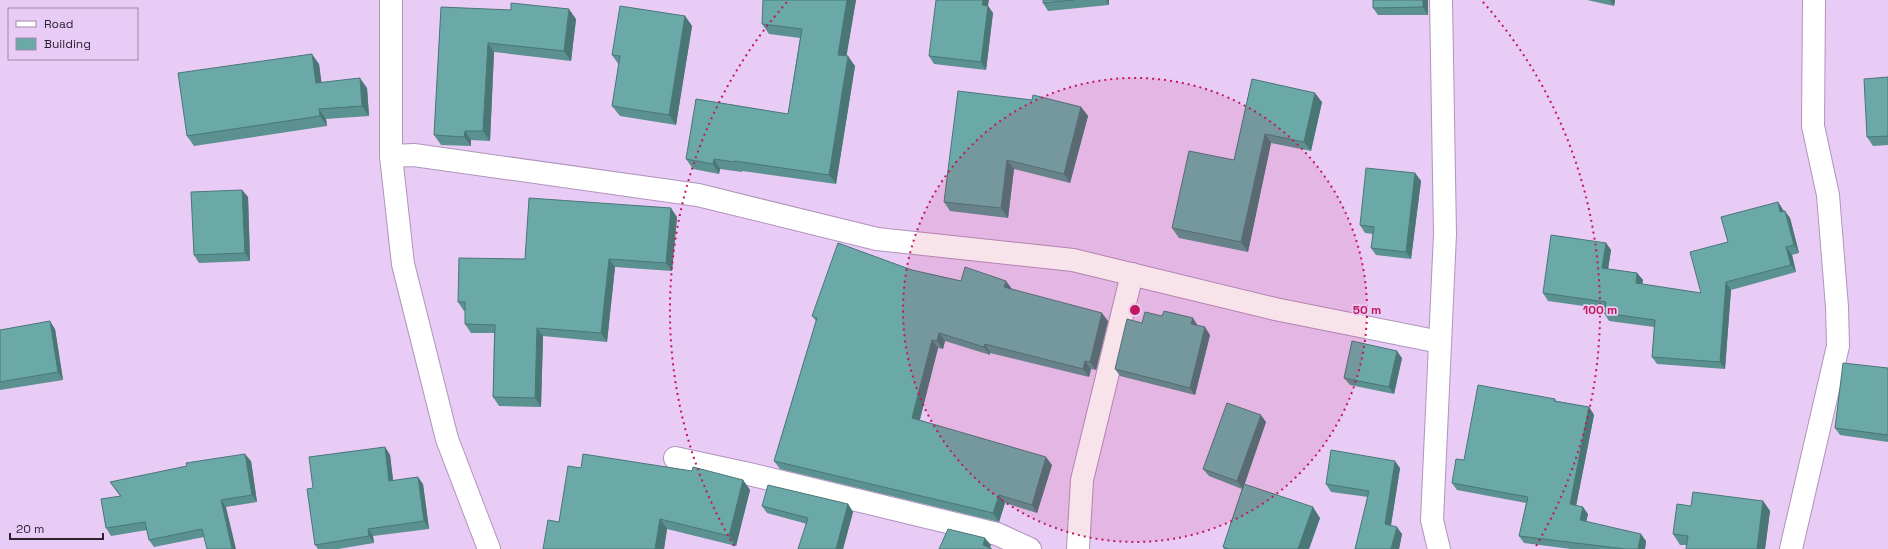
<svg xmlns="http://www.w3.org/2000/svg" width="1888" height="549" font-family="'Space Grotesk',sans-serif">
  <rect width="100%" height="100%" fill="#e9ccf6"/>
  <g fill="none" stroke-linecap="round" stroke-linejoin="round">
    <g stroke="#b094bc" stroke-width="24">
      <g id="street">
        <path d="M391,0V156L403,264L447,439L489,549"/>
        <path d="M391,156L414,155L698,195L877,239L1073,260L1275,309L1440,342"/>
        <path d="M675,458L749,474L997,534L1030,549"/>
        <path d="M1078,549L1082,480L1132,274"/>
        <path d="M1439,549L1432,520L1445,234L1441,0"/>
        <path d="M1791,549L1838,346L1837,307L1828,195L1813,126L1814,0"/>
      </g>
    </g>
    <use href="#street" stroke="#fff" stroke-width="22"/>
  </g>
  <g fill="#5b9190">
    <path d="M856,0L846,56L855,66L836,184L742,171V172L720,169L719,174L693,169L686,159L788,114L800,38L769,34L762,24Z"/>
    <path d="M1043,0H1109V5L1048,11L1043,3Z"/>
    <path d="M1373,0H1428V15H1378L1373,8Z"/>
    <path d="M1587,0H1615L1614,6Z"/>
    <path d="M988,6L993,13L986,70L934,64L929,56Z"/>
    <path d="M441,7L576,19L571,61L494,52L490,141L471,140V146L441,145L434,135Z"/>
    <path d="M685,16L692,26L676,125L620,116L612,106L619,65L612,55Z"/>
    <path d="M319,64L321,82L367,88L369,116L326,119L327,126L194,146L187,136Z"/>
    <path d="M1888,77V145L1873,146L1867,137Z"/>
    <path d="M1252,79L1322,102L1311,151L1271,143L1248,252L1179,238L1172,228L1234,160Z"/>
    <path d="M1081,107L1088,116L1070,183L1014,169L1008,218L950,211L944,202Z"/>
    <path d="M1415,173L1421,181L1411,259L1376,255L1371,248L1373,234L1365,233L1360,225Z"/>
    <path d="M242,190L248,197L250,261L199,263L194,255Z"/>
    <path d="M1778,202L1784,211L1790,218L1799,253L1792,255L1796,272L1731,290L1725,369L1657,364L1652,357L1654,327L1609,321L1604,313L1605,309L1548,301L1543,293L1606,243L1611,250L1608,269L1637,273L1643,280L1642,284L1701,293L1728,242Z"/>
    <path d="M677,217L672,271L615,267L607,342L543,336L541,407L499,406L493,397L494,333H471L465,324V311H464L458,302L525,259Z"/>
    <path d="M912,270L961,281L1012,289H1011L1108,321L1096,370L1091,369L1089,377L990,353V355L945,341L943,349L938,348L920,420L1052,465L1037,513L1005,503L999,522L780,469L774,461L816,321L812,316Z"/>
    <path d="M1162,316L1198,325L1210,335L1195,395L1120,376L1115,369L1142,323Z"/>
    <path d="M55,329L63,380L0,390V330Z"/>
    <path d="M1402,358L1394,394L1350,385L1344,378Z"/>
    <path d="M1888,368V442L1840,435L1835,428Z"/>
    <path d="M1555,399L1556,401L1589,407L1594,415L1576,506L1588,514L1586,521L1646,541L1645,549H1571L1524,543L1519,536L1526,503L1457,490L1452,483L1464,460Z"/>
    <path d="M1266,422L1244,485L1320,518L1309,549H1224L1223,547L1242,489L1209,476L1203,469Z"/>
    <path d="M385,447L390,455L393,480L423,484L429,529L373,536L374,543L338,549H318L315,545L313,488Z"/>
    <path d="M251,461L257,502L226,507L204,537L154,547L149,540L147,530L111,536L106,528L120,496L110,482Z"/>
    <path d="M1400,468L1391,525L1402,534L1399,549H1355L1368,497L1331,492L1326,484Z"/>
    <path d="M743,480L750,490L736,546L667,529L664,549H543L559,522Z"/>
    <path d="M1763,501L1770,511L1765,549H1686L1687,545H1680L1673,534L1691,506Z"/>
    <path d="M848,504L853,512L843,549H798L807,524L767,513L762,506Z"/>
  </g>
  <g fill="#4a7676">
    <path d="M847,0H856L845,65L838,55Z"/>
    <path d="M983,0H989L988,6L993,13L986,70L981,62L982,5Z"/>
    <path d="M1106,0H1109V5Z"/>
    <path d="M1423,0H1428V15L1423,7Z"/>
    <path d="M1610,0H1615L1614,6Z"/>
    <path d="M569,9L576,19L571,61L564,51Z"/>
    <path d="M685,16L692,26L676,125L669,115Z"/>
    <path d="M488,43L494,52L490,141L483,131Z"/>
    <path d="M312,54L319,64L323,93L316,83Z"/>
    <path d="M848,56L855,66L836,184L829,175Z"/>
    <path d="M360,78L367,88L369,116L362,106Z"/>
    <path d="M1315,93L1322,102L1311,151L1304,142Z"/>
    <path d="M1081,107L1088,116L1070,183L1064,174Z"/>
    <path d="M319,109L326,119L327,126L320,116Z"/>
    <path d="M465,131L471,140V146L464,137Z"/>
    <path d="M1265,134L1271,143L1248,252L1241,242Z"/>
    <path d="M714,159L720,169L719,174L713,164Z"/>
    <path d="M1007,160L1014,169L1008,218L1001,208Z"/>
    <path d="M1415,173L1421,181L1411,259L1406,252Z"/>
    <path d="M242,190L248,197L250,261L245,253Z"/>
    <path d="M1778,202L1783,210L1786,219L1780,212Z"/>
    <path d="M671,208L677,217L672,271L666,263Z"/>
    <path d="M1785,211L1790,218L1799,253L1794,245Z"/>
    <path d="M1606,243L1611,250L1607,276L1602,268Z"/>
    <path d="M1786,247L1792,255L1796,272L1791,265Z"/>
    <path d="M609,259L615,267L607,342L601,333Z"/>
    <path d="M1637,273L1643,280L1641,291L1636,283Z"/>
    <path d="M1006,281L1012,289L1009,295L1004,287Z"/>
    <path d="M1726,282L1731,290L1725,369L1720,362Z"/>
    <path d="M1102,313L1108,321L1096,370L1090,362Z"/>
    <path d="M1193,318L1198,326L1191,324Z"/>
    <path d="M50,321L55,329L63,380L58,372Z"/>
    <path d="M1205,327L1210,335L1195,395L1190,388Z"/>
    <path d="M537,328L543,336L541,407L535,398Z"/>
    <path d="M939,333L945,341L943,349L937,341Z"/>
    <path d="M932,340L938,348L918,426L912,418Z"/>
    <path d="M985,344L990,353V355L984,347Z"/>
    <path d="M1397,351L1402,358L1394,394L1389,387Z"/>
    <path d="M1085,361L1091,369L1089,377L1083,369Z"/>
    <path d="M1589,407L1594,415L1575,511L1570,504Z"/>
    <path d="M1261,415L1266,422L1243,489L1237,481Z"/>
    <path d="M385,447L390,455L394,488L389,481Z"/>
    <path d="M245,454L251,461L257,502L252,495Z"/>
    <path d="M1046,457L1052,465L1037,513L1032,505Z"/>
    <path d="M1395,461L1400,468L1390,531L1385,524Z"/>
    <path d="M418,477L423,484L429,529L424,521Z"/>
    <path d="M743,480L750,490L736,546L729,536Z"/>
    <path d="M999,495L1005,503L999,522L993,513Z"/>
    <path d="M221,500L226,507L236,549H232Z"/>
    <path d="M1763,501L1770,511L1765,549H1757Z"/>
    <path d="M848,504L853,512L843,549H836Z"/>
    <path d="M1313,507L1320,518L1309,549H1298Z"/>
    <path d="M1583,507L1588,514L1585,527L1580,520Z"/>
    <path d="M660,519L667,529L664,549H655Z"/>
    <path d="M1397,527L1402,534L1399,549H1391Z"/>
    <path d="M368,529L373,536L374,543L369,536Z"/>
    <path d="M1641,534L1646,541L1645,549H1638Z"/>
    <path d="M985,538L991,545L990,549L983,545Z"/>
  </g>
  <g fill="#6aa9a8" stroke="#4a7676">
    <path d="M763,0H847L838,55L848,56L829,175L735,161V162L714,159L713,164L686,159L696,99L788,114L802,29L762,24Z"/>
    <path d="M936,0H983L982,5L988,6L981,62L929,56Z"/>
    <path d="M1043,0H1074L1043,3Z"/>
    <path d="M1373,0H1423V7L1373,8Z"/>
    <path d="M511,3L569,9L564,51L488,43L483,131H465L464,137L434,135L441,7L511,10Z"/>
    <path d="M620,6L685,16L669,115L612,106L620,56L612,55Z"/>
    <path d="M312,54L316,83L360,78L362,106L319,109L320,116L187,136L178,73Z"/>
    <path d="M1888,77V136L1867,137L1864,79Z"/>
    <path d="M1252,79L1315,93L1304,142L1265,134L1241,242L1172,228L1189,151L1234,160Z"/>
    <path d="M958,91L1032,100L1033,95L1081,107L1064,174L1007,160L1001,208L944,202Z"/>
    <path d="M1366,168L1415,173L1406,252L1371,248L1374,227L1360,225Z"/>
    <path d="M242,190L245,253L194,255L191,192Z"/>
    <path d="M529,198L671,208L666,263L609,259L601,333L537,328L535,398L493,397L495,325L465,324V302H458L459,258L525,259Z"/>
    <path d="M1778,202L1780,212L1785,211L1794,245L1786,247L1791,265L1726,282L1720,362L1652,357L1655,320L1604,313L1606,302L1543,293L1551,235L1606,243L1602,268L1637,273L1636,283L1701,293L1690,252L1728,242L1721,217Z"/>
    <path d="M838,243L912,270L961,281L965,267L1006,281L1004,287L1102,313L1090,362L1085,361L1083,369L985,344L984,347L939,333L937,341L932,340L912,418L1046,457L1032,505L999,495L993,513L774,461L817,318L812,316Z"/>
    <path d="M1164,311L1193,318L1191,324L1205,327L1190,388L1115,369L1127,319L1142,323L1145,312L1162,316Z"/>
    <path d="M50,321L58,372L0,382V330Z"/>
    <path d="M1352,341L1397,351L1389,387L1344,378Z"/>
    <path d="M1843,363L1888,368V435L1835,428Z"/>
    <path d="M1478,385L1555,399L1554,401L1589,407L1570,504L1583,507L1580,520L1641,534L1638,549H1625L1519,536L1528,497L1452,483L1456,459L1464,460Z"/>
    <path d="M1227,403L1261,415L1237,481L1203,469Z"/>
    <path d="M385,447L389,481L418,477L424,521L368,529L369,536L315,545L307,489L313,488L309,457Z"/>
    <path d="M1331,450L1395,461L1385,524L1397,527L1391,549H1355L1369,491L1326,484Z"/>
    <path d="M245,454L252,495L221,500L232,549H207L202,529L149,540L145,522L106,528L101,499L121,496L110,482L187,466L186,463Z"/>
    <path d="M583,454L692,471L693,467L743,480L729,536L660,519L655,549H543L548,520L559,522L568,466L581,468Z"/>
    <path d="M1244,484L1313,507L1298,549H1229L1223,547Z"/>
    <path d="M768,485L848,504L836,549H798L808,518L762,506Z"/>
    <path d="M1693,492L1763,501L1757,549H1686L1688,536L1673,534L1677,504L1691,506Z"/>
    <path d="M948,529L985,538L983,545L992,549H939Z"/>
  </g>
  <circle cx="1135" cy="310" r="232" fill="#c2185b" fill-opacity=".12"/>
  <g fill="none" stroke="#c2185b" stroke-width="2" stroke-dasharray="2 4">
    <circle cx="1135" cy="310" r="232"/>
    <path d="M734 546A465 465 0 0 1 787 2M1483 2A465 465 0 0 1 1536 546"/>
  </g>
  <circle cx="1135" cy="310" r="6" fill="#c2185b" stroke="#e9ccf6" stroke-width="2"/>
  <g font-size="12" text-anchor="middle" font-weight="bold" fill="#c2185b" stroke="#e9ccf6" stroke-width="3.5" stroke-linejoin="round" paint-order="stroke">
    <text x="1367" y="314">50 m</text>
    <text x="1600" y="314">100 m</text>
  </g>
  <rect x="8" y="8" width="130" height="52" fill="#e9ccf6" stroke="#9e88a8"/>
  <rect x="16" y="21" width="20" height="6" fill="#ffffff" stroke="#9e88a8"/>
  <text x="44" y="28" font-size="12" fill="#2d2232">Road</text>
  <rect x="16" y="38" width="20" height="12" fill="#6aa9a8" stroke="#9e88a8"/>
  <text x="44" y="48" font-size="12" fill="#2d2232">Building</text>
  <path d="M10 533v6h93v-6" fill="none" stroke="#2d2232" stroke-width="2"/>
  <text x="16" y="533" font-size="12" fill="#2d2232" stroke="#e9ccf6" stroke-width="3" paint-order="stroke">20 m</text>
</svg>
